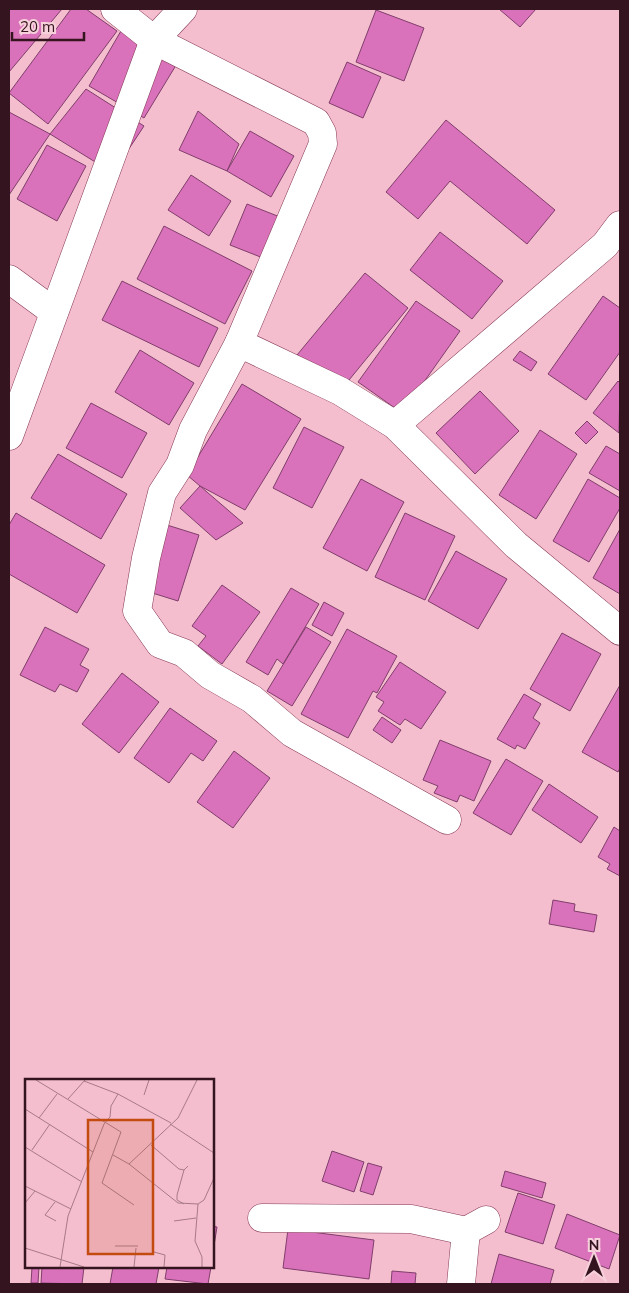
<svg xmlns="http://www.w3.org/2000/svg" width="629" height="1293" font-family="Mulish,sans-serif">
  <rect width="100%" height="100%" fill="#f5bece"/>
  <g fill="#d972ba" stroke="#803e6c">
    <path d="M9,9H62L9,72Z"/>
    <path d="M71,9H86L117,31L48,124L9,93Z"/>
    <path d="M499,9H536L520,27Z"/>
    <path d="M376,10L424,28L404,81L356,62Z"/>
    <path d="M125,24L181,57L144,118L89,86Z"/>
    <path d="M347,62L381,77L363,118L329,103Z"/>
    <path d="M86,89L144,126L113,173L50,134Z"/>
    <path d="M198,111L239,144L227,171L179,150Z"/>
    <path d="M9,112L50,134L9,195Z"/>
    <path d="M446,120L555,210L527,244L450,181L418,219L386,192Z"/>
    <path d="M250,131L294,156L271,197L227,171Z"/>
    <path d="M47,145L86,166L57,221L17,199Z"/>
    <path d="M191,175L231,201L209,236L168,210Z"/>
    <path d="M247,204L280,217L263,258L230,245Z"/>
    <path d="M164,226L252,271L225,324L137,279Z"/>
    <path d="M440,232L503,281L472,319L410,270Z"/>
    <path d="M365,273L408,308L340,391L297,355Z"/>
    <path d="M122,281L218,328L199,367L102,320Z"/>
    <path d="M603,296L620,308V352L586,400L548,374Z"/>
    <path d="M416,301L460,331L402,413L358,382Z"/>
    <path d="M140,350L194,383L169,425L115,392Z"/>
    <path d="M520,351L537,362L531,371L513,360Z"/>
    <path d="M618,381L620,383L619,433L593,413Z"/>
    <path d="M242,384L301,419L245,510L200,486L187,475Z"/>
    <path d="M480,391L519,431L475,474L436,433Z"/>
    <path d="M91,403L147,433L122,478L66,448Z"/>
    <path d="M587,421L598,432L586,444L575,433Z"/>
    <path d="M304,427L344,447L312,508L273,488Z"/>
    <path d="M540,430L577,454L536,519L499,495Z"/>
    <path d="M606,446L620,454V491L589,473Z"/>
    <path d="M58,454L127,494L101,539L31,498Z"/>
    <path d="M361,479L404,502L367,571L323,548Z"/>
    <path d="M588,479L620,498V508L589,562L553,541Z"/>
    <path d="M200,486L243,523L216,540L180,508Z"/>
    <path d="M16,513L105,565L77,613L9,574V525Z"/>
    <path d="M405,513L455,536L425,600L375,577Z"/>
    <path d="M167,525L199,535L178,601L146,591Z"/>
    <path d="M620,529V594L593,578Z"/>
    <path d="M456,551L507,579L478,629L428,601Z"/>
    <path d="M222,585L260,612L222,664L198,646L206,636L192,626Z"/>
    <path d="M291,588L319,604L283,664L277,659L268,675L246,662Z"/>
    <path d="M324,602L344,613L332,636L312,625Z"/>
    <path d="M45,627L89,649L80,665L89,670L77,692L60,684L55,692L20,675Z"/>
    <path d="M306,627L331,642L292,706L267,691Z"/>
    <path d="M347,629L397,656L377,693L373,691L348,738L301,714Z"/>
    <path d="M562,633L601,654L570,711L530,689Z"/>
    <path d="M400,662L446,692L421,729L405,719L400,725L378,711L384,702L376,697Z"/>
    <path d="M122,673L159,702L119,753L82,724Z"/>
    <path d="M620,685V768L618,772L582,752Z"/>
    <path d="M524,694L541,704L533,718L540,723L525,749L517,745L515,749L497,739Z"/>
    <path d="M170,708L217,741L203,761L191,753L169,783L134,758Z"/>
    <path d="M382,717L401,730L392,743L373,730Z"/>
    <path d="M440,740L491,761L474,801L460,795L457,802L434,793L438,786L423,780Z"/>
    <path d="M234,751L270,778L233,828L197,802Z"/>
    <path d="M506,759L543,781L511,835L473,813Z"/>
    <path d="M549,784L598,817L581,843L532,810Z"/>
    <path d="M614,827L620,831V876L607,869L610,864L598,857Z"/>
    <path d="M553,900L575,904L574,911L597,915L594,932L549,924Z"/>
    <path d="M332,1151L364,1162L354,1192L322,1181Z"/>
    <path d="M368,1163L382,1167L373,1195L360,1191Z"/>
    <path d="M505,1171L546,1183L542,1198L501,1186Z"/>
    <path d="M518,1193L555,1205L543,1244L505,1232Z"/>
    <path d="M567,1214L620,1235L609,1269L555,1248Z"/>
    <path d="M212,1226L217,1227L212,1258Z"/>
    <path d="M288,1229L374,1240L369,1279L283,1268Z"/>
    <path d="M499,1254L554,1270L550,1284H491Z"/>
    <path d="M32,1267H39L38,1283H31Z"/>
    <path d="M42,1267H84L82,1284L41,1283Z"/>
    <path d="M113,1267H159L156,1284H110Z"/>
    <path d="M167,1267H211L208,1284L165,1279Z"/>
    <path d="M392,1271L416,1273L415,1284H391Z"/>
  </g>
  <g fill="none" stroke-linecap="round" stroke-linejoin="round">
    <g stroke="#853955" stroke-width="29">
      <g id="minor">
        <path d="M115,9L154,40L316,122L322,133L323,144L239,343L193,430L180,465L162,493L146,558L137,611L160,644L184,653L210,675L252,699L292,733L447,820"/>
        <path d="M9,279L54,312"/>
        <path d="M239,343L340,391L395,425L516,545L620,631"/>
        <path d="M395,425L605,245L620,225"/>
        <path d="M9,436L154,40L183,9"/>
        <path d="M262,1218L411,1219L466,1231L486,1220"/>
        <path d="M461,1284L466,1231"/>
      </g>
    </g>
    <use href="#minor" stroke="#fff" stroke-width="28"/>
  </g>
  <g transform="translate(25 1079)">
    <rect width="189" height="189" fill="#f5bece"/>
    <path fill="none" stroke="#a87a88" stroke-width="1" d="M11,1L96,53L77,104L109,126M59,2L93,15L146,44M119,16L124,1M43,20L60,1M0,30L68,73M14,39L32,15M145,45L189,74M126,66L154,90L159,91L163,87M0,68L57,103M7,71L25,45M88,76L104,85L153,124L173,125L179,121L189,99M104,85L153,39L172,1M0,107L46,130M30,123L20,136L31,142M0,124L10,112M159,125L152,121V116L159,91M173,125L170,162L177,178V188M149,142L171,139M90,167H113M0,169L59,188M129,173L140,176L139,188M35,188L43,137L79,45L85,38L86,27L93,15M109,188L111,169"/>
    <path fill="#c44b10" fill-opacity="0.15" stroke="#c44b10" stroke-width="2.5" d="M63,41H128V175H63Z"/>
    <rect width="189" height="189" fill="none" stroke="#34141f" stroke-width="2.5"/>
  </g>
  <rect width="629" height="1293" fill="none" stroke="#34141f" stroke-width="20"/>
  <g transform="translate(594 1258)" stroke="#f6d1db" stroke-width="4" paint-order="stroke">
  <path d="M0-4L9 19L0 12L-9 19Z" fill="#34141f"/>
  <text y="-8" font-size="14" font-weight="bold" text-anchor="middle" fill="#34141f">N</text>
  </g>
  <path d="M12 32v8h72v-8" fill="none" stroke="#34141f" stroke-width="2.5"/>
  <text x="20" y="32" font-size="15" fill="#34141f" stroke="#f6d1db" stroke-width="4" paint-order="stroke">20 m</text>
</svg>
